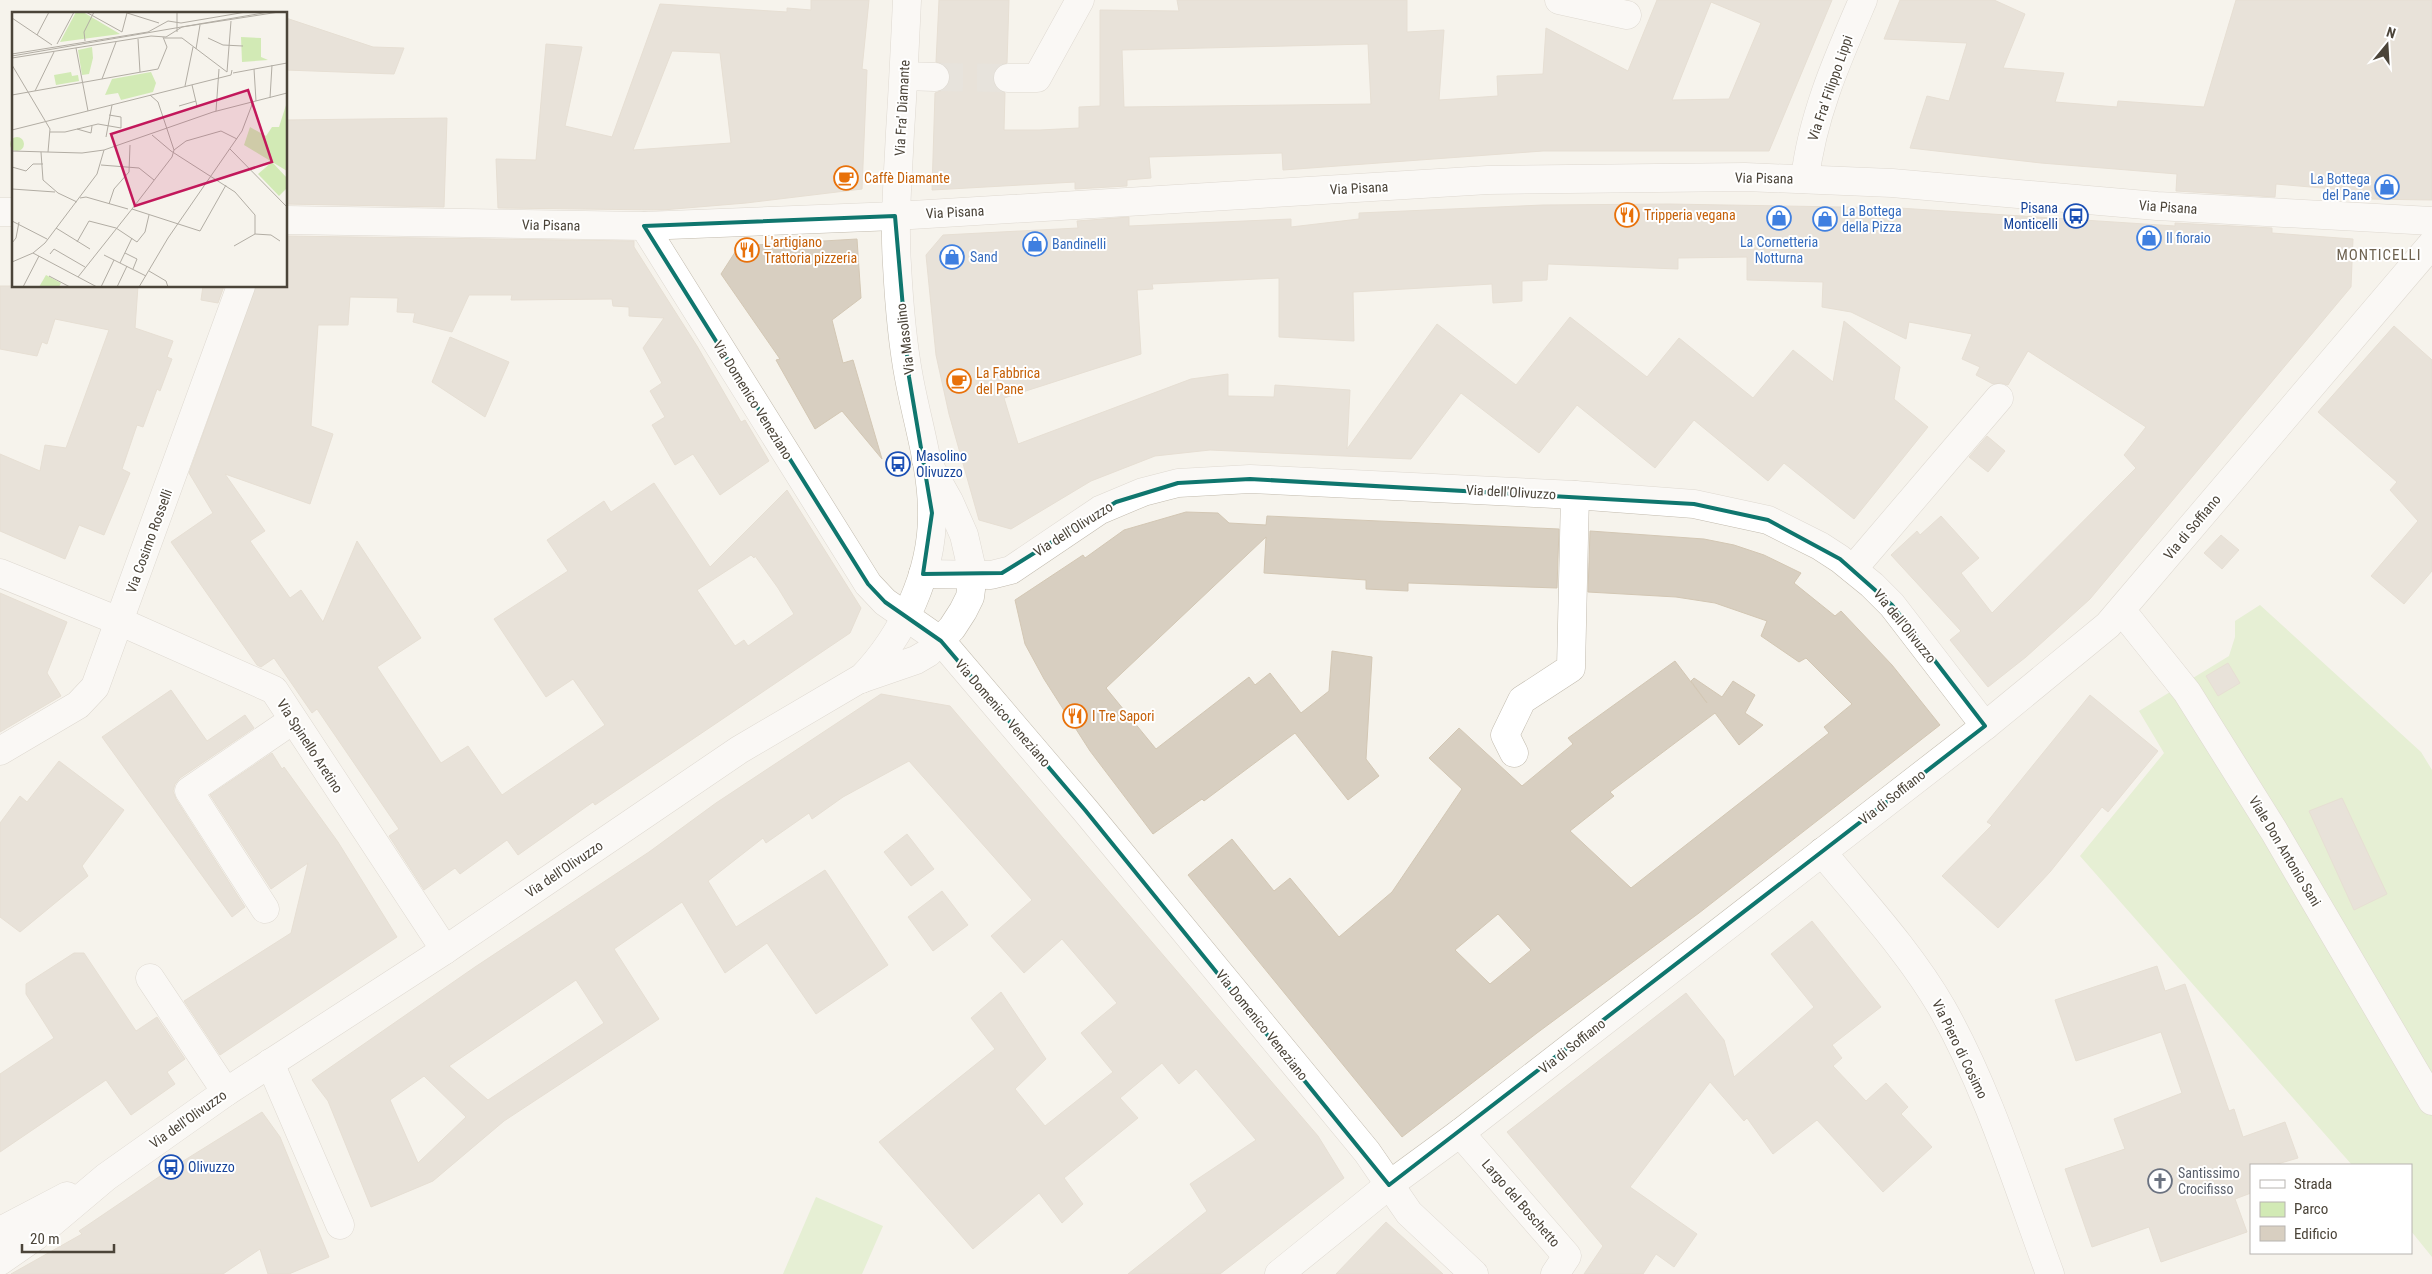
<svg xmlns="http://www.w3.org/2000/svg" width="2432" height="1274" font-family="'Roboto Condensed',sans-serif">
  <rect width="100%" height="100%" fill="#f6f3ec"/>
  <g fill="#d2eab5">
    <path d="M2260,605L2421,752L2432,770V1257L2411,1231V1165H2352L2080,856L2164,753L2139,711L2229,656L2235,637V621Z"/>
    <path d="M816,1197L883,1226L862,1274H783Z"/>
  </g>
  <g fill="#d8cfc1" stroke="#d3c7b4" fill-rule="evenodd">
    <path d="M811,0H869L862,69L867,70L862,189L746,203L662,210L498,208L496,159L536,160L546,44L582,47L565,126L612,137L660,4L787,12V8L811,10ZM672,51L720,53L731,143L633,150Z"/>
    <path d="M939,0H1009L1007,63L1000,65L995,70L992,78L995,86L1005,93L1004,130H1040L1079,128V107L1100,106V10L1179,11L1177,0H1407V32L1444,30L1439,100L1498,96L1497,76L1543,74L1546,28L1628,71L1657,0H1832L1769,151H1543L1283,170L1282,153L1149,157L1151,178L1127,180V186L1075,189V182L932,190L935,93L943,90L948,86L951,78L948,69L944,64L936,62ZM1711,2L1761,23L1729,99L1672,100ZM1368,44L1371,104L1124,107L1122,50Z"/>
    <path d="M1900,0H1994L2025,14L2003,68L2064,73L2055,102L2117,107L2118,101L2204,107L2236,0H2432V200L2369,199L2368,192L2276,184L2275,197L2176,191L2177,174L2041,163L1910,148L1927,96L1949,101L1967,43L1884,39Z"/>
    <path d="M286,18L373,47L404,48L394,74L286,70Z"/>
    <path d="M447,118L444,207L286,204V120Z"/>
    <path d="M1669,204L1899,208L2175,226V223L2272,228V233L2353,239L2351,287L2090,599L2026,657L1988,687L1950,640L1961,631L1891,555L1917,531L1920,535L1941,516L1979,558L1961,573L1992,613L2136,468L2124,455L2146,427L2028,351L2008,385L2001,383L1993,384L1976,375L1980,367L1962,359L1972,334L1909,322L1906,339L1851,312L1822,307L1823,282L1747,280V257L1678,258V269L1548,264L1547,280L1522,281V301L1493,303L1492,284L1353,292L1354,341L1279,337V278L1152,284L1153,289L1137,290L1141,354L1004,398L1018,444L1191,379L1228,374V396L1274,397L1275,385L1350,390L1347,449L1437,324L1516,385L1570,317L1647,377L1679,338L1753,398L1793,350L1833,382L1844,321L1900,367L1894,399L1928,427L1854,519L1784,463L1768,481L1694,420L1655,468L1577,405L1539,453L1461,393L1411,459L1210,450L1155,456L1091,481L1011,529L979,520L949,414L936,355L926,255L943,235L1078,228L1077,221L1129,217V226L1291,219V227L1359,219V213L1543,205Z"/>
    <path d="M286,236L634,241V247L697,346L741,422L745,420L769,461L720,495L693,454L675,465L652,425L665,417L650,391L662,383L643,348L664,318L629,316V307L613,306L612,299L511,300L512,295H469L452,332L413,322L415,313L397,312L398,298L350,297L348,325H318L311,426L333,434L310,504L225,474L265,531L250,541L290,598L301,590L323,622L357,541L421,638L377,667L441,763L468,746L502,795L605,725L573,679L546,697L494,619L568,571L547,540L604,501L611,512L654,483L710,567L787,490L861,608L850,633L595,805L593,802L518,855L507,840L460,874L455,868L424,890L389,836L399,829L317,709L312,713L274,658L261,667L257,665L171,542L213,513L189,473L256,286H286ZM751,555L754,558L755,556L778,588L794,614L748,646L744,640L735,646L697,590Z"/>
    <path d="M857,239L861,298L832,320L843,363L853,360L882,459L842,411L815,429L776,360L780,359L721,274L739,246Z"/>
    <path d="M0,286H138L135,328L173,341L167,357L172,359L160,391L157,389L143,427L137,425L122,469L130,473L104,535L79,525L65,559L0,531V454L40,471L45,445L66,448L109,330L55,319L47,344L42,342L37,356L0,349Z"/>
    <path d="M203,286H224L218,303L201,300Z"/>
    <path d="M2394,326L2432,360V571L2404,604L2371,576L2418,521L2390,490L2397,482L2318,412Z"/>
    <path d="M450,337L509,362L485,417L432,382Z"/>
    <path d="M1987,436L2005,451L1988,472L1969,457Z"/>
    <path d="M1186,512L1218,513L1229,523L1266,525L1267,516L1559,529L1557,588L1408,583V591L1366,589V580L1264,573L1266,537L1106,688L1156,749L1249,677L1255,685L1270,673L1301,713L1329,691L1332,651L1372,657L1366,759L1379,776L1348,800L1295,733L1204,801L1202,799L1153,834L1090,751L1044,679L1025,644L1015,600L1083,555L1085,558L1124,530Z"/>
    <path d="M1590,531L1704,539L1734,545L1764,555L1801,573L1794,583L1835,616L1841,611L1892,665L1940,725L1699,913L1537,1033L1402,1137L1188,875L1232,839L1274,891L1290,878L1339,937L1392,892L1462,789L1429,758L1459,728L1522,786L1573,744L1568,738L1675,661L1707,703L1691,681L1694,678L1722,697L1733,681L1755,695L1745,713L1763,725L1739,745L1715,713L1610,792L1614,796L1570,831L1631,888L1829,733L1824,727L1852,704L1806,658L1799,662L1761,636L1767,621L1715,603L1676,597L1588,592ZM1498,914L1531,950L1490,984L1455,950Z"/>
    <path d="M2221,535L2239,550L2222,569L2204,553Z"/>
    <path d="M0,593L67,622L47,673L61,696L0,732Z"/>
    <path d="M2228,663L2240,683L2218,696L2206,676Z"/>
    <path d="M171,690L207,741L245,715L254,728L180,778L175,784L173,791L176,799L245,907L232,917L102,737Z"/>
    <path d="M881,694L950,706L1318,1136L1344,1178L1220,1274H1128L1207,1211L1190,1184L1256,1140L1196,1069L1179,1084L1162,1063L1120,1098L1138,1118L1064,1178L1083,1204L1062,1223L1039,1193L973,1249L879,1142L995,1049L971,1018L1001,992L1046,1059L1015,1089L1045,1126L1113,1072L1081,1033L1117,1003L1062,939L1024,973L991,936L1032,900L909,761L843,797L812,819L809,813L766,843L763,838L708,881L736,927L825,870L888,965L816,1014L767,943L725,973L682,902L614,949L659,1019L504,1121L433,1181L371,1207L328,1101L312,1080L475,967L649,852L716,803ZM576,980L604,1023L488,1100L449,1066ZM424,1076L466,1117L418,1163L390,1100Z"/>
    <path d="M2090,695L2158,751L2108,812L2102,807L2050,872L1998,928L1942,876L1992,825L1987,822Z"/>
    <path d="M272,753L282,769L284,767L338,842L397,937L220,1055L184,1001L291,933L308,863L271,889L210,795Z"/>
    <path d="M59,761L124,810L82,866L88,876L20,932L0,917V823L20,796L27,802Z"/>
    <path d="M2342,798L2387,894L2354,910L2309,811Z"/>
    <path d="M907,834L934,869L911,886L884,852Z"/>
    <path d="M942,891L968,925L933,951L908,917Z"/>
    <path d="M1812,921L1881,1007L1832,1045L1842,1058L1833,1066L1866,1101L1886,1083L1908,1107L1901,1114L1932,1147L1883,1192L1817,1120L1773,1154L1747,1118L1744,1121L1710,1082L1630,1187L1697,1234L1674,1267L1656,1254L1643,1274H1584L1603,1246L1507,1132L1686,993L1724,1040L1734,1077L1814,1007L1771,954Z"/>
    <path d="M74,953H84L136,1031L157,1017L185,1059L167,1072L175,1084L131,1115L106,1080L0,1152V1074L54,1038L26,994V984Z"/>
    <path d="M2157,966L2165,991L2185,984L2229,1111L2234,1109L2243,1137L2285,1122L2298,1158L2274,1165H2251V1193L2235,1199L2247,1232L2161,1262L2149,1227L2092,1247L2065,1169L2125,1149L2114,1119L2182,1093L2161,1032L2076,1061L2055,1000Z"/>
    <path d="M262,1112L280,1137L329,1257L289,1274H268L260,1249L223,1274H11L82,1234L79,1231L172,1168Z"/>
    <path d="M1386,1222L1443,1274H1336Z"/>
  </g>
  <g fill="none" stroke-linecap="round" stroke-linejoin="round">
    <path stroke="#d4d0c8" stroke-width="28" stroke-dasharray="28 14" stroke-linecap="butt" d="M935,77L1008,78"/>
    <g stroke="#c2bbae" stroke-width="29">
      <g id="minor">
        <path d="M1559,0L1627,15"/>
        <path d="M904,76L935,77"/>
        <path d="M1008,78H1037L1080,0"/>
        <path d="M1805,179C1812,116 1838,58 1863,0"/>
        <path d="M0,212H14"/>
        <path d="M286,220L644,226L895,216L1488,180L1745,177L1892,183L2157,206L2432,221"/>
        <path d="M644,226L868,584L885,602L941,641L1085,810L1367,1152L1409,1213L1474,1274"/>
        <path d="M1853,569L1999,398"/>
        <path d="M0,573L121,622L274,690L445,950"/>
        <path d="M923,574L991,575L1011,570L1100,510L1143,492L1178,483L1250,479L1575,495L1694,504L1768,520L1820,546L1840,559L1872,585L1892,605L1985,726"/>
        <path d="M2122,611L2187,692L2274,831L2432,1101"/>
        <path d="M861,679C903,636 933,573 932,512C932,467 917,422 909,378C902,341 899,303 897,265C894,221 898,177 900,132C903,88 905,44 907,0"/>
        <path d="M0,751L78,705L95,687L241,286"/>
        <path d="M1514,753L1505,735L1522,700L1571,668L1575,495"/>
        <path d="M1822,852C1863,902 1909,951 1942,1008C1989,1091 2017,1185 2050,1274"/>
        <path d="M265,909L189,791L293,720"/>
        <path d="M150,978L226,1092"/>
        <path d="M270,1063L340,1225"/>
        <path d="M1460,1133L1567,1256L1555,1274"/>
        <path d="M0,1231L67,1196"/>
        <path d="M0,1261L36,1236L106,1177L226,1092L445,950L739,750L858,680L916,660L928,653L952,628L963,611L970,597L973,574L964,535L949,501L926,460"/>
        <path d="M1279,1274L1389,1185L1460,1133L1985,726L2108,625L2432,244"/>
      </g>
    </g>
    <use href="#minor" stroke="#fff" stroke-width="28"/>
  </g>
  <path d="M0 0H2432V1274H0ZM895,216L909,377L932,513L923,574L1002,573L1116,502L1178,483L1250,479L1694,504L1768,520L1840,559L1892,605L1985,726L1389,1185L1085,810L941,641L885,602L868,584L644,226Z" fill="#f6f3ec" fill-opacity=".55" fill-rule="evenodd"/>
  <path fill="none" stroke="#0f766e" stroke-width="4" stroke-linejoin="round" d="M895,216L909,377L932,513L923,574L1002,573L1116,502L1178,483L1250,479L1694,504L1768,520L1840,559L1892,605L1985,726L1389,1185L1085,810L941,641L885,602L868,584L644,226Z"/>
  <defs>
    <g id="cafe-ring" transform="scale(1.25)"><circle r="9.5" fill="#fff" stroke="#e8710a" stroke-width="1.5"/><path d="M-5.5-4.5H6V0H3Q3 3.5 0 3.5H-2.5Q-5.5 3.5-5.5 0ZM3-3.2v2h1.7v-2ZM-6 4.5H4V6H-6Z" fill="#e8710a"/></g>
    <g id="shop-ring" transform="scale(1.25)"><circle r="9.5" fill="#fff" stroke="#3f7fe0" stroke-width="1.5"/><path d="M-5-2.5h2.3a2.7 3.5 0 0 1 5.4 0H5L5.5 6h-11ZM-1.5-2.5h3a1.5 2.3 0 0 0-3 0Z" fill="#3f7fe0"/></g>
    <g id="restaurant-ring" transform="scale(1.25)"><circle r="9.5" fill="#fff" stroke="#e8710a" stroke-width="1.5"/><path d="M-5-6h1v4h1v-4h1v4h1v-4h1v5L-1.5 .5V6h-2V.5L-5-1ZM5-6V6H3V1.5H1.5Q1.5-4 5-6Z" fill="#e8710a"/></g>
    <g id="bus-ring" transform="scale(1.25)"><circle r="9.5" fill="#fff" stroke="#1a4fb4" stroke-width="1.5"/><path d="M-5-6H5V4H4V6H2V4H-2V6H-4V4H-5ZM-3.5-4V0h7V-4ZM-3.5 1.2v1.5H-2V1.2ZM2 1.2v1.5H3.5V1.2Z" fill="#1a4fb4"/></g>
    <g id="church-ring" transform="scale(1.25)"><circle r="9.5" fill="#fff" stroke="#6b7280" stroke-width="1.5"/><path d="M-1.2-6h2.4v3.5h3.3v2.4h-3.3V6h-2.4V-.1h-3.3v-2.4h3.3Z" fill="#6b7280"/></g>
  </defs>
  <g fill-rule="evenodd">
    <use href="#cafe-ring" x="846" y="178"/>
    <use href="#shop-ring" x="2387" y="187"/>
    <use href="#restaurant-ring" x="1627" y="215"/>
    <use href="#bus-ring" x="2076" y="216"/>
    <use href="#shop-ring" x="1779" y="218"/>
    <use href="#shop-ring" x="1825" y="219"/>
    <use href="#shop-ring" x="2149" y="238"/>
    <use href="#shop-ring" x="1035" y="244"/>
    <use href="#restaurant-ring" x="747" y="250"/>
    <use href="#shop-ring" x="952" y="257"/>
    <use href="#cafe-ring" x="959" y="381"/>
    <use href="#bus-ring" x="898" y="464"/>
    <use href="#restaurant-ring" x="1075" y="716"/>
    <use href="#bus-ring" x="171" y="1167"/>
    <use href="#church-ring" x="2160" y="1181"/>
  </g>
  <g text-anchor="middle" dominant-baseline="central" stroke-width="4" stroke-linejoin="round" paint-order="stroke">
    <g font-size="14" fill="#4b4439" stroke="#fff">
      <text transform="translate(1830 88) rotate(-71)">Via Fra' Filippo Lippi</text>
      <text transform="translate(902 108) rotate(-87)">Via Fra' Diamante</text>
      <text transform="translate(1764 178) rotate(1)">Via Pisana</text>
      <text transform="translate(1359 188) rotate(-3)">Via Pisana</text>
      <text transform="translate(2168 207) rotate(4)">Via Pisana</text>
      <text transform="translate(955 212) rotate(-3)">Via Pisana</text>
      <text transform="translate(551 225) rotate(1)">Via Pisana</text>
      <text transform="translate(905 339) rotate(-97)">Via Masolino</text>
      <text transform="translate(753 400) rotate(58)">Via Domenico Veneziano</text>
      <text transform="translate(1511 492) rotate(3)">Via dell'Olivuzzo</text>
      <text transform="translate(2192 527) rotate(-50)">Via di Soffiano</text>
      <text transform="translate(1073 529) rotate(-32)">Via dell'Olivuzzo</text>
      <text transform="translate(149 541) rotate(-70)">Via Cosimo Rosselli</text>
      <text transform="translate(1905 626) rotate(51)">Via dell'Olivuzzo</text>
      <text transform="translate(1003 713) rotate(49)">Via Domenico Veneziano</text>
      <text transform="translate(310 746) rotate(57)">Via Spinello Aretino</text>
      <text transform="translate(1892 797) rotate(-38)">Via di Soffiano</text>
      <text transform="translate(2285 851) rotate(59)">Viale Don Antonio Sani</text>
      <text transform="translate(564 869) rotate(-34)">Via dell'Olivuzzo</text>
      <text transform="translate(1262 1025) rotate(51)">Via Domenico Veneziano</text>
      <text transform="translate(1572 1046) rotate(-38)">Via di Soffiano</text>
      <text transform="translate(1960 1049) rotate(64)">Via Piero di Cosimo</text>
      <text transform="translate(188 1119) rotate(-35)">Via dell'Olivuzzo</text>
      <text transform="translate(1521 1203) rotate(49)">Largo del Boschetto</text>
    </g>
    <g font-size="14" fill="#c56008" stroke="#fff" text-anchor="start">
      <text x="864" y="178">Caffè Diamante</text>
      <text x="1644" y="215">Tripperia vegana</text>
      <text x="764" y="242">L'artigiano<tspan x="764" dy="16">Trattoria pizzeria</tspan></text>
      <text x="976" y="373">La Fabbrica<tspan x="976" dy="16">del Pane</tspan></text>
      <text x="1092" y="716">I Tre Sapori</text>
    </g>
    <g font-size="14" fill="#366cbe" stroke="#fff" text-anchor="start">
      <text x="2370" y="179" text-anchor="end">La Bottega<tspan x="2370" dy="16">del Pane</tspan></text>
      <text x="1842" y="211">La Bottega<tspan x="1842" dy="16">della Pizza</tspan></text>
      <text x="2166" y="238">Il fioraio</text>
      <text x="1779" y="242" text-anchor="middle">La Cornetteria<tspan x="1779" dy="16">Notturna</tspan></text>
      <text x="1052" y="244">Bandinelli</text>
      <text x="970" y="257">Sand</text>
    </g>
    <g font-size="14" fill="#164399" stroke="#fff" text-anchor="start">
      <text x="2058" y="208" text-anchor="end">Pisana<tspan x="2058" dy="16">Monticelli</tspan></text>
      <text x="916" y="456">Masolino<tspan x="916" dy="16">Olivuzzo</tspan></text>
      <text x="188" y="1167">Olivuzzo</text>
    </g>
    <g font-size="14" fill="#5b616d" stroke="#fff" text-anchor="start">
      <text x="2178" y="1173">Santissimo<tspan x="2178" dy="16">Crocifisso</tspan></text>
    </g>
    <g font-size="15" letter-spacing="1" fill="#6e6250" stroke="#fff">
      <text x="2379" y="255">MONTICELLI</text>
    </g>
  </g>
  <g transform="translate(12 12)">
    <rect width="275" height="275" fill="#f6f3ec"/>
    <path d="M64,0H71L108,22L48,30ZM229,25L249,26V45L256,48L230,50ZM80,35L81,46L77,62L70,63L66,38ZM59,60L60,64L66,63L67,69L44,73L42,63ZM139,60L144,71L141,80L109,88L106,81L93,83L100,67ZM275,90V159L232,133L238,115L254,124L260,115H267ZM-2 132a7 7 0 1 1 14 0a7 7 0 1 1-14 0ZM260,150L275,166V176L267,184L246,162ZM34,263L49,271L47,275H27Z" fill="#d2eab5"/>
    <path fill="none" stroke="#b2ada4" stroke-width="1" d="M74,0L110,20M112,0L147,11M0,6L40,33M110,20L115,1M165,20V0M25,23L37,0M152,26H170L215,60M196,26L211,33L231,34M126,27L128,60M73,29L72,20L82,0M45,32L62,0M64,36L76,99M184,37L188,13M0,42L136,20L156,9L169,11L234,0M0,44L257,0M0,46L139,24L154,25L170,15L267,0M0,53L38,117M242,57L244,89M215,60L219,9M221,61L275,51M90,67L104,30M180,73L185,94M173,74L181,35M23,79L42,40M0,83L146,57L155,35L151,25M138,83L146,90L162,138M258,86L260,53M167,94L184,89M204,99L207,57M65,117L79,121L80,114M0,118L219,63L220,58M38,120H53L86,112L109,116V105L97,103M140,123L159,139L223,180L243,203V222M94,125L100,93M218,137L275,195M0,139L70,141L92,138L201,100L275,81M29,140L31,168L46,181L65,190M36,140L38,117M89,153L127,156L142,168M0,155L14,159L21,152H31M0,177L43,180M68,186L74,185L116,197M97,192L102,177L117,160L118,133M120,197L160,145L162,138L174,129L209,119L225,127M120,197L188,219L214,173M0,209L35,227M44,216L78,237M243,222L259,223L268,229M65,230L77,209L104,216L125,230L133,220L137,203M0,231L4,226L7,210M222,234L243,222M21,241L85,275M113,241L125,247L121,257M38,242L42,237L73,255M92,243L134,264M0,250L21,241L33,231L85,162L92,138M108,251L120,226M137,259L154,269L156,275M37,264L58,275M66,265L120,197M11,275L27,244M89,275L102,248M105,275L115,254M127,275L156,226L230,119L241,90"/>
    <path fill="#c2185b" fill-opacity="0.15" stroke="#c2185b" stroke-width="2.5" d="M236,78L260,150L123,194L99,122Z"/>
    <rect width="275" height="275" fill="none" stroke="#4b4439" stroke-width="2.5"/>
  </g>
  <rect x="2250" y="1164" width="162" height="90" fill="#ffffff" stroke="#b7b4b0"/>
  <rect x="2260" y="1180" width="25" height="8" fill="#ffffff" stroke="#b7b4b0"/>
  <text x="2294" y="1189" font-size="15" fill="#4b4439">Strada</text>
  <rect x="2260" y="1202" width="25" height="15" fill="#d2eab5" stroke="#b7b4b0"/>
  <text x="2294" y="1214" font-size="15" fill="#4b4439">Parco</text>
  <rect x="2260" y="1226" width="25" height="15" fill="#d8cfc1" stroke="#b7b4b0"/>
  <text x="2294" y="1239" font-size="15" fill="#4b4439">Edificio</text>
  <g transform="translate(2387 45) rotate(18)" stroke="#ffffff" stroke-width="4" paint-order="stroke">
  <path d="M0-4L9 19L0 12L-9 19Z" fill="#4b4439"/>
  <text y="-8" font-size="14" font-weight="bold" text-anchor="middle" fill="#4b4439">N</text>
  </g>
  <path d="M22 1244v8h92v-8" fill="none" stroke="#4b4439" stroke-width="2.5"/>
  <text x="30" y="1244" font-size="15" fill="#4b4439" stroke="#ffffff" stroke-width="4" paint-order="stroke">20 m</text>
</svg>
